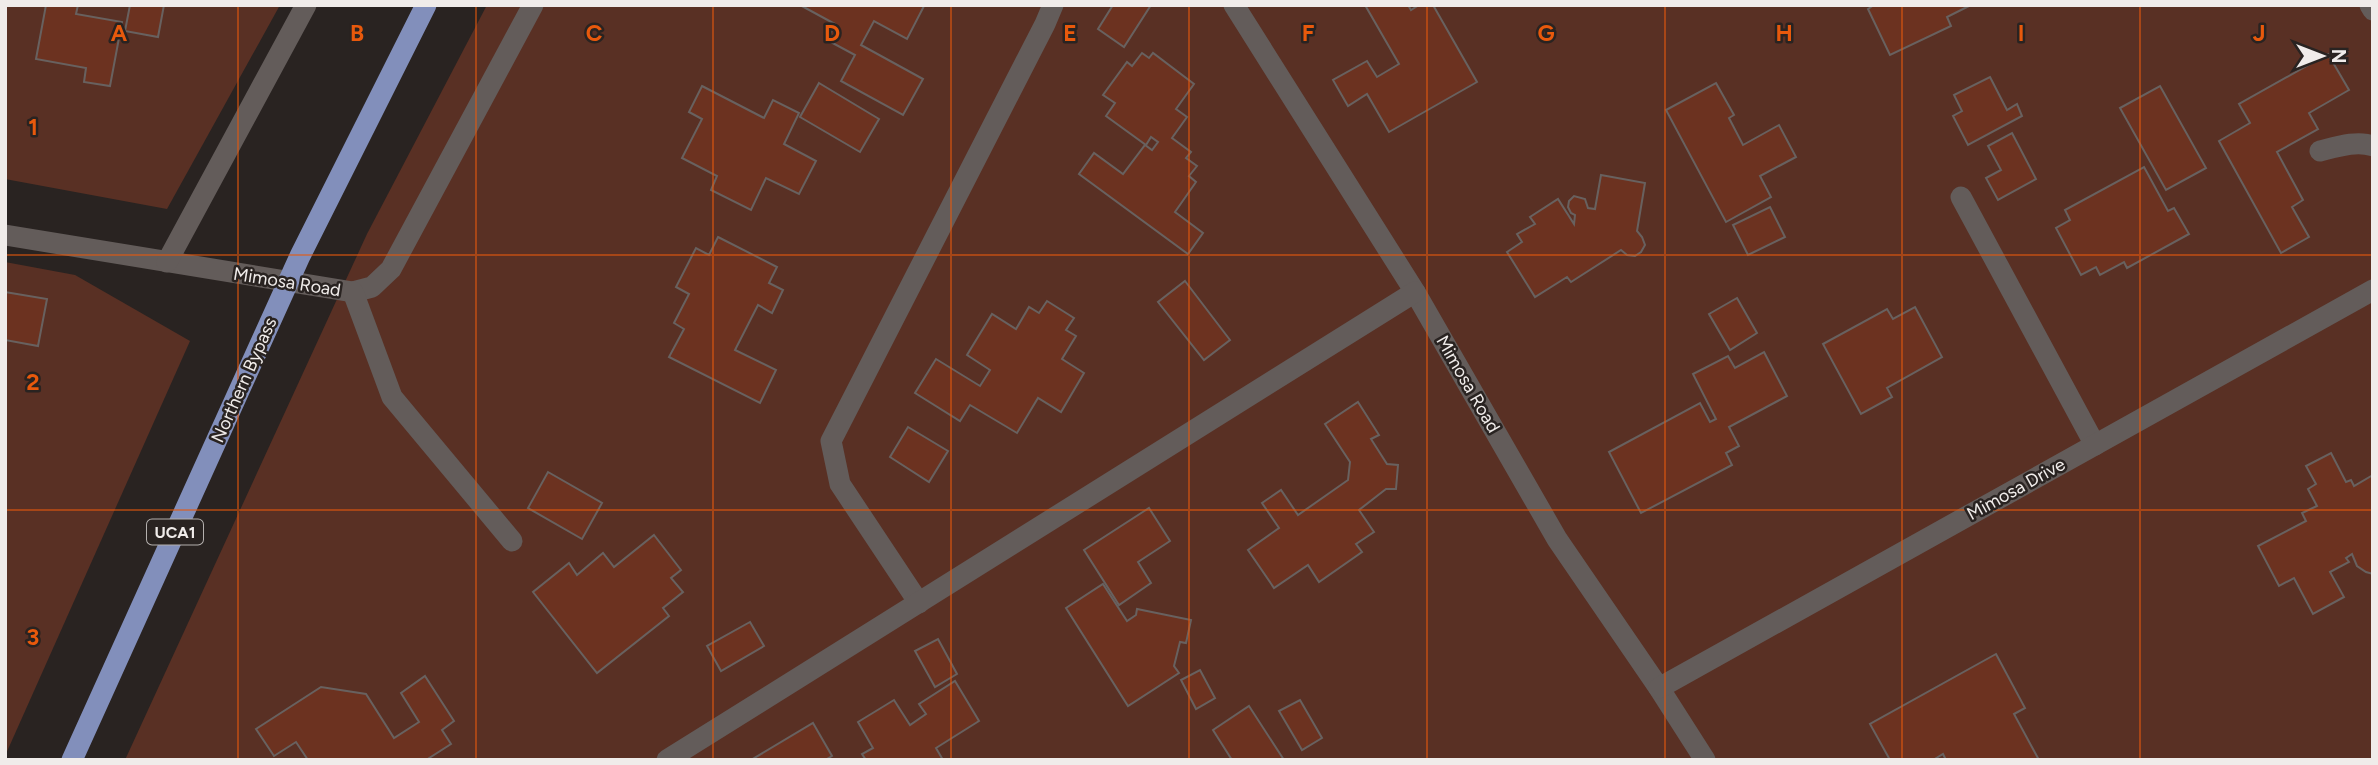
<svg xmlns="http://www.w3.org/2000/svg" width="2378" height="765" font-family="Figtree,sans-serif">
  <rect width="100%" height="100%" fill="#292321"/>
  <g fill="#593024">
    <path d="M5,5H280L167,209L5,179Z"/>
    <path d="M487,5H2373V760H125L367,234Z"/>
    <path d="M5,262L75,275L190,341L5,756Z"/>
  </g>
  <g fill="#6c3220" stroke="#68615f" stroke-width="2">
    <path d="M46,5H78L76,14L122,22L110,86L84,82L86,68L36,59Z"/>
    <path d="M130,5H164L158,37L125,31Z"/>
    <path d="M800,5L924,6L907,39L874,21L861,45L923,79L903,115L841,81L855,55L827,40L835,24Z"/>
    <path d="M1113,5H1151L1124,47L1098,29Z"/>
    <path d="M1365,5H1408L1411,10L1419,5H1433L1477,82L1389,132L1367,94L1348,106L1333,80L1367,61L1377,77L1399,64Z"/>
    <path d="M1874,5H1971L1947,17L1951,26L1890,55L1868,9Z"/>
    <path d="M1142,53L1149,58L1153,53L1194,84L1176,109L1187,117L1172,138L1191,152L1186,158L1197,166L1189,176L1196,182L1175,212L1203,233L1188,254L1079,174L1094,153L1123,174L1145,145L1152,150L1158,142L1151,137L1146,145L1106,116L1115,103L1103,95L1127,62L1132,66Z"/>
    <path d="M2328,54L2349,90L2309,113L2318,129L2277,152L2303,200L2292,207L2309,237L2281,253L2219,141L2250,123L2239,104Z"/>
    <path d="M1990,77L2007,110L2017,104L2022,116L1968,145L1953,116L1962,111L1954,95Z"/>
    <path d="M819,83L879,119L860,152L800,117Z"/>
    <path d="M1716,83L1734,115L1729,118L1743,145L1779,125L1796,157L1760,176L1771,197L1726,222L1666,110Z"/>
    <path d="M702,86L764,118L773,100L799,113L784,144L816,161L799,194L766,178L751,210L711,190L717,176L682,158L702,119L689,112Z"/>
    <path d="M2160,86L2206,168L2166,190L2120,108Z"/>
    <path d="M2012,133L2036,179L1998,200L1986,178L2001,170L1988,146Z"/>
    <path d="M2144,167L2168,211L2174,208L2189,234L2127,268L2124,262L2100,275L2096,267L2081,275L2056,228L2070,220L2065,210Z"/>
    <path d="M1601,175L1645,183L1637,231L1642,237L1645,245L1641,252L1635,256L1627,255L1621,250L1571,282L1567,277L1535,297L1507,252L1522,242L1517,234L1535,224L1530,217L1558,199L1574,224L1575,215L1571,213L1568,207L1569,201L1574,196L1585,199L1588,208L1595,209Z"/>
    <path d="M1770,207L1785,237L1748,255L1733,225Z"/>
    <path d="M718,237L777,267L769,283L783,290L772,313L758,305L735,350L776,370L760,403L669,357L684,329L674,323L689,294L676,287L696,248L709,255Z"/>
    <path d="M1185,281L1230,340L1204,360L1158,302Z"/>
    <path d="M5,292L47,299L38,346L5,340Z"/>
    <path d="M1737,298L1757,333L1730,350L1709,314Z"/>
    <path d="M1047,301L1074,318L1066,330L1076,336L1062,359L1084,373L1061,412L1038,398L1017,433L970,405L960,421L915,393L936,359L980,386L990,370L967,355L992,314L1016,329L1029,307L1039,313Z"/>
    <path d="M1915,307L1942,357L1887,388L1892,397L1861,414L1823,344L1887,309L1893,319Z"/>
    <path d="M1764,352L1787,396L1729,427L1739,446L1726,453L1732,465L1641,513L1609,452L1700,403L1710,422L1716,419L1693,374L1728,356L1735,368Z"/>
    <path d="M1358,402L1379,435L1371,439L1387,464L1398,465L1396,489H1386L1359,510L1374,532L1356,544L1362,552L1319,582L1308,565L1274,588L1248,550L1279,528L1262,503L1281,490L1298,515L1348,480L1350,462L1325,424Z"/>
    <path d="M908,427L948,451L929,482L890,457Z"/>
    <path d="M2331,453L2346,482L2351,480L2354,486L2373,475V574L2366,572L2357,566L2352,554L2346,558L2349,562L2330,572L2344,597L2313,614L2294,578L2279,586L2258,546L2306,521L2302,513L2317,506L2308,489L2316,484L2306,466Z"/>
    <path d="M548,472L602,503L582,539L528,508Z"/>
    <path d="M1149,508L1170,541L1138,562L1151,583L1119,605L1084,550Z"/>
    <path d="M654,535L681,570L671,578L683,592L663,608L669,616L597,673L533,592L569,563L577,575L603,553L614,567Z"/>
    <path d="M1103,584L1127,621L1136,615L1137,609L1191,620L1186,643L1180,642L1174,666L1179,673L1128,706L1066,608Z"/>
    <path d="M750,622L764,646L721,671L707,646Z"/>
    <path d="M938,639L957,674L935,687L915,651Z"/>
    <path d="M1996,654L2025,708L2014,714L2039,760H1946L1943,754L1933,760H1890L1870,724Z"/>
    <path d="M1200,670L1215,698L1196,709L1181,680Z"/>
    <path d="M425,676L454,721L442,730L451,744L426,760H308L296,742L274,756L256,729L321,687L366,694L394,738L419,722L401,693Z"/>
    <path d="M955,681L979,721L936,748L943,760H866L862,754L873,748L858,722L894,700L910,725L926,714L919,704Z"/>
    <path d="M1300,700L1322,738L1302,750L1279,711Z"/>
    <path d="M1249,706L1284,760H1232L1213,730Z"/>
    <path d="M813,723L832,756L825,760H751Z"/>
  </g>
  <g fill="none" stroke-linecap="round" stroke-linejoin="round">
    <g stroke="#635c5a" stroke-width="21">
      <path d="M1234,5L1415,292L1557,539L1659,688L1705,760"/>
      <path d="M2370,5L2373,10"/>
      <path d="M2320,151C2336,147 2357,140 2373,146"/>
      <path d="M1961,197L2095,445"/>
      <path d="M5,235L353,292L372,287L391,269L533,5"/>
      <path d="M167,262L306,5"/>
      <path d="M353,292L392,397L512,541"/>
      <path d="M919,603L840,484L831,441L1045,24L1053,5"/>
      <path d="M1659,688L2373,290"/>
      <path d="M667,760L1415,292"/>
    </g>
    <path stroke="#828fbb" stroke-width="21" d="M72,760L300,256L426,5"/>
  </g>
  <path fill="none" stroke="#e8590c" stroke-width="2" stroke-opacity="0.55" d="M238,5V760M476,5V760M713,5V760M951,5V760M1189,5V760M1427,5V760M1665,5V760M1902,5V760M2140,5V760M5,255H2373M5,510H2373"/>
  <g text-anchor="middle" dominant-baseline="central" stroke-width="5" stroke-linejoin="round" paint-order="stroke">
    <rect fill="#292321" stroke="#b4b0ae" stroke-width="2" x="147" y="519.5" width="56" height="25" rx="5"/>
    <g font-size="16" font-weight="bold" fill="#f0ecea">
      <text x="175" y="532">UCA1</text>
    </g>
    <g font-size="18" fill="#f0ecea" stroke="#292321">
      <text transform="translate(287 282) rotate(9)">Mimosa Road</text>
      <text transform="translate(244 380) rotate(-66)">Northern Bypass</text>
      <text transform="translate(1468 384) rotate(60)">Mimosa Road</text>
      <text transform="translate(2016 489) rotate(-29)">Mimosa Drive</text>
    </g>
  </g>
  <g font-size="23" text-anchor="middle" font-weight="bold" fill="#e8590c" stroke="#292321" stroke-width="5" stroke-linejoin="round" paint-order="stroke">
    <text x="119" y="41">A</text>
    <text x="357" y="41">B</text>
    <text x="594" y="41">C</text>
    <text x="832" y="41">D</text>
    <text x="1070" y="41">E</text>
    <text x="1308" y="41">F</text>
    <text x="1546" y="41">G</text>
    <text x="1784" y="41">H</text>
    <text x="2021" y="41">I</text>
    <text x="2259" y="41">J</text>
    <text x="33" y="135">1</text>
    <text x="33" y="390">2</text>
    <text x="33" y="645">3</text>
  </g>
  <rect width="2378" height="765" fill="none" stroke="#f0ecea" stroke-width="14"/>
  <g transform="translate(2322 56) rotate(90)" stroke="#292321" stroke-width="5" paint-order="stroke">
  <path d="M0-5L12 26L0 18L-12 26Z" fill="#f0ecea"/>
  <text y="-10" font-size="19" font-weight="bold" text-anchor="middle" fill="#f0ecea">N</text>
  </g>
</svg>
